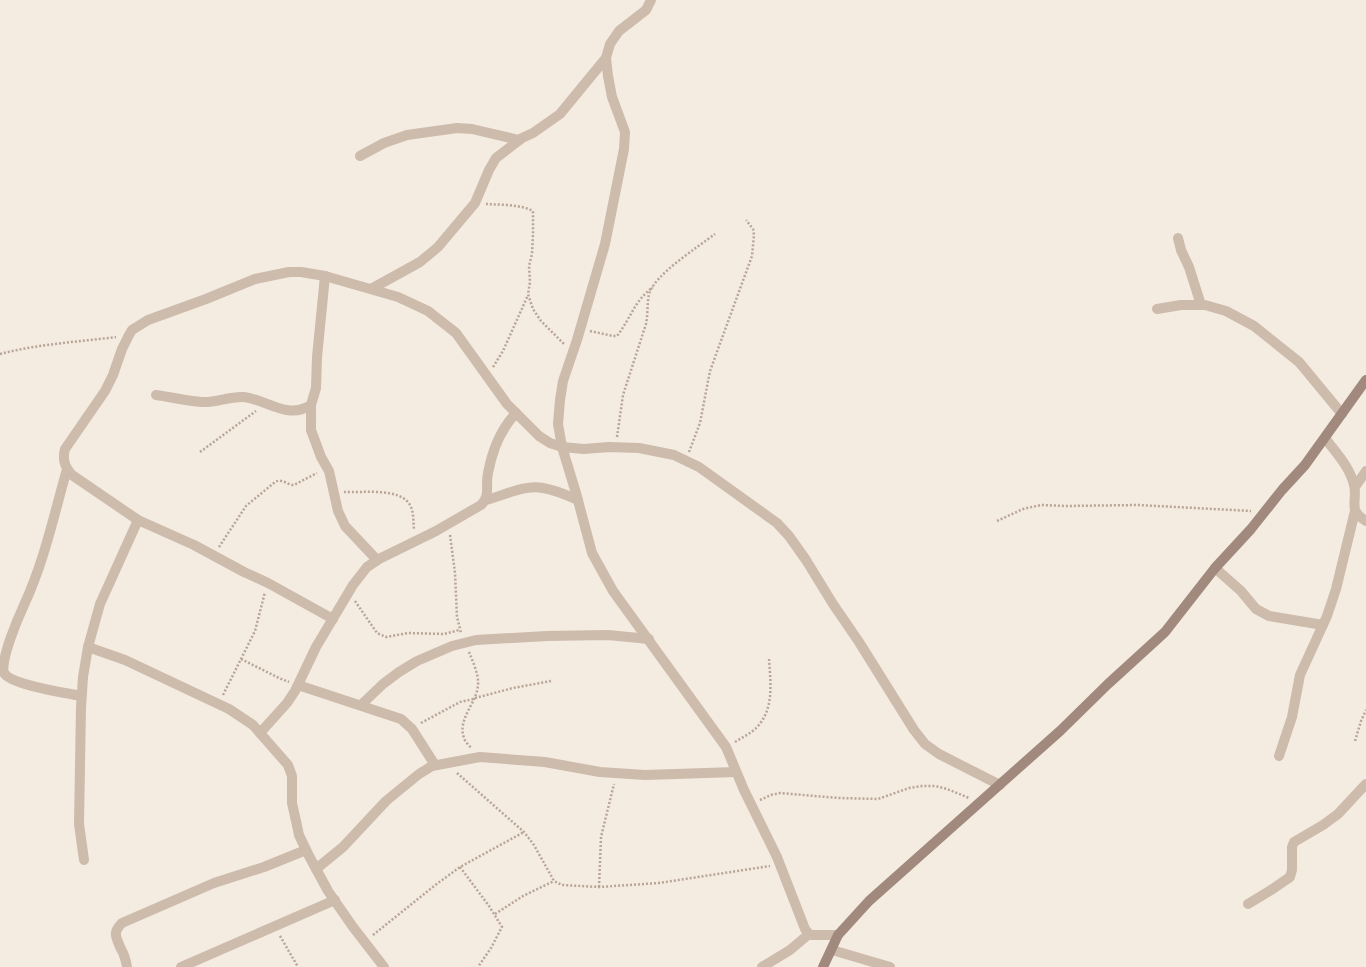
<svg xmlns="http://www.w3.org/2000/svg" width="1366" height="967" font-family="Lato,sans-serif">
  <rect width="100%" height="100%" fill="#f4ebe1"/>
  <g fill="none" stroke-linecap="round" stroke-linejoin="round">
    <g stroke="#b9a596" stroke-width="2.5" stroke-dasharray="2 2" stroke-linecap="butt">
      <path d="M486,204C501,205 519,204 533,211V234L532,254L529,266L530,282L528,294L533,309L541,321L565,345"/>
      <path d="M590,331L613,336H617C631,318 634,301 653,287"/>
      <path d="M0,354C38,344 77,342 116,337"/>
      <path d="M493,367L503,351L528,295"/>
      <path d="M617,437L623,395L646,324C648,314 647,304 649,294C655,274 698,247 715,234"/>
      <path d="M200,452L256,411"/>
      <path d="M689,452L700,423L710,371L752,256L754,235L753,229L746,220"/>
      <path d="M344,492C361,493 400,487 410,505C414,512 413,521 414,529"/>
      <path d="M997,521L1023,509L1041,505L1065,506L1138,505L1251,511"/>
      <path d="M450,535L455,573L457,617L461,633"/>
      <path d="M219,547L246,506L275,482C282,478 287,485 294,485L317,473"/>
      <path d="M355,601L377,633L386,637L408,633L444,634L459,630"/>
      <path d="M469,652C473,662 479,675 478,685C477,703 457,719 464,738C465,742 469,745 471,748"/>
      <path d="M241,659L279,678L289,682"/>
      <path d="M223,695L255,631L265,592"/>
      <path d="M475,698L513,688L551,681"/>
      <path d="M421,723L460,702L474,699"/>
      <path d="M1355,741L1361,721L1366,710"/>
      <path d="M735,742C743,737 752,733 758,726C775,707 770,680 769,657"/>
      <path d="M457,773L524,832L534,845L554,881L562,885L599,887L659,883L770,866"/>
      <path d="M760,800L771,795L780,793L838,798L878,799L909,788L922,786H935L947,789L969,798"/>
      <path d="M460,867L489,906L502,927L491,948L478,967"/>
      <path d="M599,887L601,837L614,784"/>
      <path d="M495,914L523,896L554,881"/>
      <path d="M373,935L434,886L460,867L524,832"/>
      <path d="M280,936L298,967"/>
    </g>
    <g stroke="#cdbbac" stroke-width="10">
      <path d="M651,0L646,10L619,31L610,44L606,58L608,76L612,97L625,132L624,149L605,244L577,340L563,381L560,400L558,424L562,447L576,493L592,553L613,591L726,747L744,790L777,857L805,929L809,934L812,935H838"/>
      <path d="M360,156L384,143L407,135L457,128L472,129L519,140"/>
      <path d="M1178,238L1181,250L1189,267L1201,305"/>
      <path d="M371,289L420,262L438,247L475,203L489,170L496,158L522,138L533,133L560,114L606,58"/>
      <path d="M1157,309L1181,305H1205L1226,311L1254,326L1299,362L1342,414"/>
      <path d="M156,395C171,397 187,401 202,402C216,403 229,396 244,397C268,400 287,420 311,405L316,388L317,357L325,276"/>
      <path d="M311,405V430L321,457L329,471L338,511L345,526L377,560"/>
      <path d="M1325,438C1336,453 1350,467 1354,485C1358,501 1347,510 1366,521"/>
      <path d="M67,469C54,515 44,562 24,605C18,618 0,660 4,673C11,685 67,693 81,696"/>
      <path d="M1355,487L1366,471"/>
      <path d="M486,500C503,496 525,484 543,488C555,490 567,495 578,500"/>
      <path d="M1215,568L1241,591L1256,609L1269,616L1323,625"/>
      <path d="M333,619L268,583L244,572L194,545L138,520L72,475C65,467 62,460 65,449L105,391L113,375L122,349L129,335L132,330L148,320L206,299L255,279L289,272H301L325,276L398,297L428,311L456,333L507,404L539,436L550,443L562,447L584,449L609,447L639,448L674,455L699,467L777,523L789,536L806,560L833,604L859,642L914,730L925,744L939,754L1000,785"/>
      <path d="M88,647L125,660L229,709L253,725L288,765L292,776V803L296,821L299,835L308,854L328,891L353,927L384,967"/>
      <path d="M298,685L401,719L412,729L435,765"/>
      <path d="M361,705L383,684L399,672L417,661L452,646L476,640L547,636L608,635L649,639"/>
      <path d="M260,733L287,703L295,691L316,647L353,585L367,567L379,559L436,531L481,505C491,495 485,486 488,473C492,451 500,430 516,413"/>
      <path d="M1279,756L1292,717L1300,675L1327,616L1336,589L1355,511"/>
      <path d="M84,860L79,824L81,707L83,677L88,647L100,604L138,520"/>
      <path d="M316,869L343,847L386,801L419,774L432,766L480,757L545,762L600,772L645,775L736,772"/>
      <path d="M1248,904L1271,890L1290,877L1292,870V847L1294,842L1323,825L1338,814L1366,784"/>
      <path d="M832,950L890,967"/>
      <path d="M127,967C126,961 124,954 121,949C116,937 112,933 122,923L214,883L264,867L306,850"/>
      <path d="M181,967L335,900"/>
      <path d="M762,967L790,950L809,934"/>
    </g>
    <path stroke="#a18a7d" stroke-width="10" d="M823,967L838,935L869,901L1060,731L1108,684L1165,632L1215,568L1251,529L1282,490L1305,465L1366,380"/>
  </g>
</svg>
